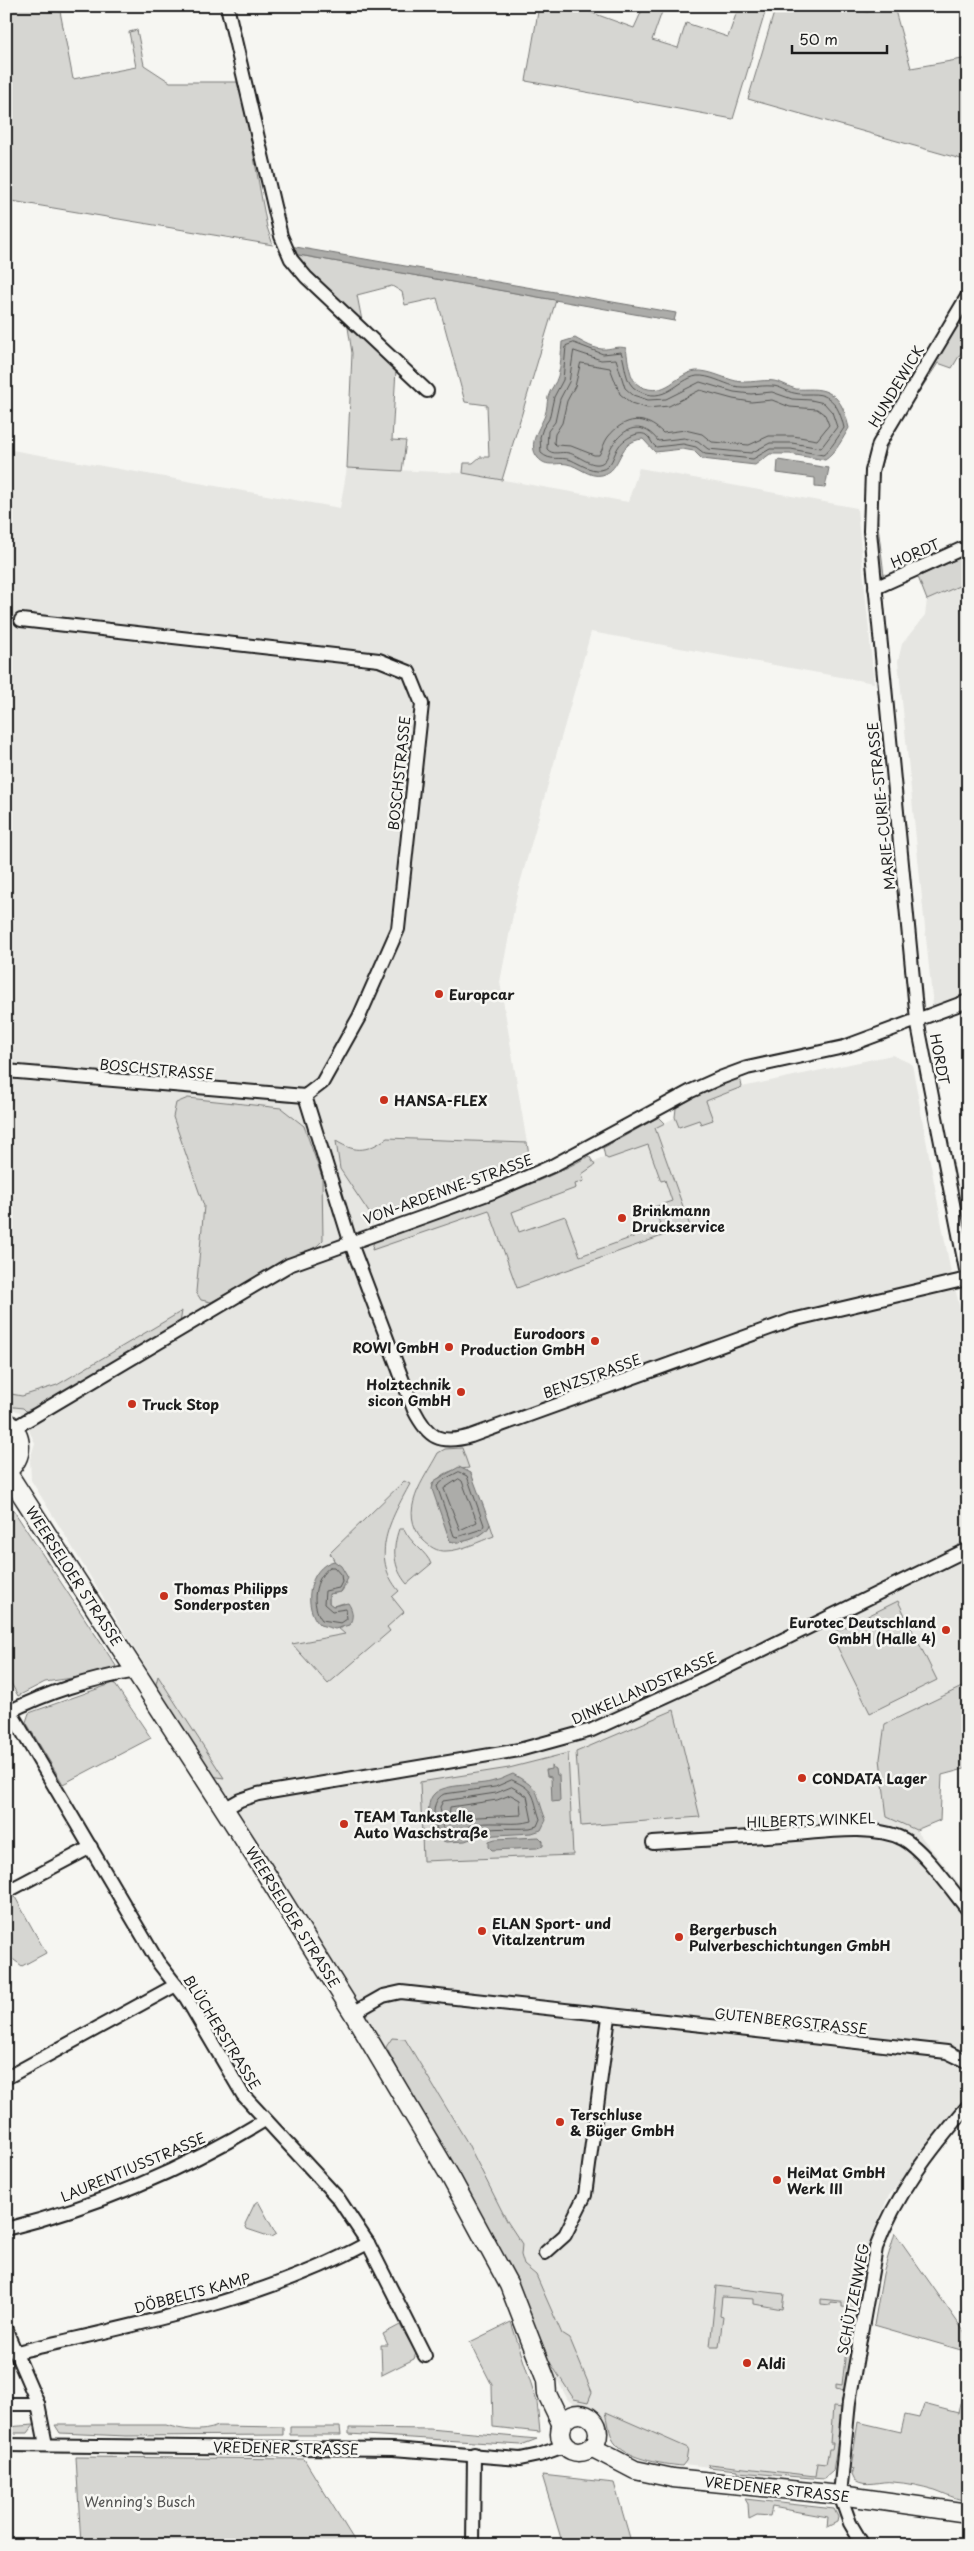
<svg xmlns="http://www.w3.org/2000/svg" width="974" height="2551" font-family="'Playpen Sans',sans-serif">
  <rect width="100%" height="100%" fill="#f6f6f2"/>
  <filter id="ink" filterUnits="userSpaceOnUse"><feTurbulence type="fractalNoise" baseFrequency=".02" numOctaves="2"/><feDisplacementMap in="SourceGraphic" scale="10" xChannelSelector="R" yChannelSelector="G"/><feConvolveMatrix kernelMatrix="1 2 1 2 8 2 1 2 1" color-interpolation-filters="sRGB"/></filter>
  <g filter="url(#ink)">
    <g fill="#e6e6e2">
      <path d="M6,449L340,508L347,468L463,473L628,502L639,468L857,508L874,683L591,632L517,894L500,982L530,1161L373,1220L372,1249L581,1170L697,1105L742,1087L892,1055L912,1064L950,1268L968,1340V1684L885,1724L887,1817L916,1830L968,1895V2095L888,2197L873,2233L859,2303L833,2471L824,2479L644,2460L615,2443L602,2417L595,2410L576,2406L568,2400L538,2344L456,2172L31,1480L30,1459L35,1443L20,1412L6,1407Z"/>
      <path d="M968,582V993L933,1007L898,661L902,644L925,615L927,600Z"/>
    </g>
    <g fill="#d6d6d2" stroke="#797977">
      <path d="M6,6H59L73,79L136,67L129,32L137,30L144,65L170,82H240L267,227L273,245L6,200Z"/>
      <path d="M539,6H584L587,11L634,28L644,6H664L652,40L678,48L686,23L728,37L739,6H767L733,119L526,81Z"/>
      <path d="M776,6H852L854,9L867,12L894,7L911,68L968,58V161L748,99Z"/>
      <path d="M293,254L556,300L502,480L463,473L464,463H473L480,457H489L487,405L465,402L437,298L405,305L402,292L392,286L357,295L363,326L303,270Z"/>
      <path d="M968,302V341L952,368L938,363C916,398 883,438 878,481C874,512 881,545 884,576L879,573L871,514L881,449Z"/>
      <path d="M347,321L396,369L392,440L406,441L402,471L347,468L352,353Z"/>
      <path d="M968,554V582L927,600L918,577Z"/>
      <path d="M740,1077L742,1087L706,1101L713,1120L701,1124L699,1120L679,1127L675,1117L676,1108L700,1094Z"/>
      <path d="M188,1098L281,1108L304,1126L322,1177L323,1240L317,1246L211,1302L201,1300L196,1292L204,1206L173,1117L176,1103Z"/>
      <path d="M659,1117L665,1123L655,1128L690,1226L517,1288L489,1210L372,1250L374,1240C446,1214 521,1194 589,1156L595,1165L582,1174L584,1181L575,1184L576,1188L512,1212L519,1232L565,1216L580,1256L661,1227L654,1207L672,1201L665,1180L661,1181L648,1145L608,1159L605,1157L603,1148Z"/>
      <path d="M387,1138L527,1143L530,1161L372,1217L340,1169L336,1141C357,1154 368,1151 387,1138Z"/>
      <path d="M182,1311L180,1323L42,1405L26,1411L23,1408L6,1406V1393L22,1396L57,1385Z"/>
      <path d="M462,1448L469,1468C451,1470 446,1471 432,1484L450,1541C460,1545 487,1536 490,1524L494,1536C480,1541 461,1551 446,1551C437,1552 429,1546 423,1540C397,1511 424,1480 438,1453L445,1449Z"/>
      <path d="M404,1481L410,1484C391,1519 369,1556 399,1591L392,1597L404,1612L387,1627L390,1631L328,1684L292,1644L345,1634L338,1628H342L344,1603L333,1606L329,1604V1594L341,1592L347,1584L330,1553Z"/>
      <path d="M6,1499L116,1666L107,1673L45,1682L18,1696L6,1674Z"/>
      <path d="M399,1529H404C410,1543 427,1552 431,1564L407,1584C393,1568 392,1549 399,1529Z"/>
      <path d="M898,1601L937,1680L870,1713L831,1634Z"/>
      <path d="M158,1676L224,1778L211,1776L155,1688Z"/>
      <path d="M114,1683L151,1738L63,1784L26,1722L29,1713Z"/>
      <path d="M968,1684V1768L942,1775L940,1820L916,1830L887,1817L880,1759L885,1724Z"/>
      <path d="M674,1710L700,1817L581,1826L576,1752Z"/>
      <path d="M568,1753L573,1855L423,1861L420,1782L509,1768Z"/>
      <path d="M15,1897L46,1953L22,1966L6,1954V1902Z"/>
      <path d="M392,2038L405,2039L467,2142L507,2221L522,2244L521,2255L524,2265L536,2275L562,2334L570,2339L592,2392L588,2402L574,2399L538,2344L518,2292L471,2197L416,2103L386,2047Z"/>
      <path d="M258,2201L276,2234L271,2237L247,2229L245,2224L255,2203Z"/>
      <path d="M895,2233L968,2337V2352L874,2325L883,2274Z"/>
      <path d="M716,2286L784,2294L782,2309L754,2304V2299L722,2297L720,2316L723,2317L719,2347H710Z"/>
      <path d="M821,2299L859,2303L858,2309L842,2307V2303L830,2302V2305L821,2304Z"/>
      <path d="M511,2322L537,2402L540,2432L493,2427L492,2385L470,2342Z"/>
      <path d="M849,2324L856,2325L845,2391L836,2389V2384L842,2385Z"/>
      <path d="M400,2325L416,2353L414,2359L382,2375L381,2345H388L383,2334Z"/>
      <path d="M968,2370V2501C955,2499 946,2494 935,2490C921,2486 907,2483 893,2482C881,2480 866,2488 855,2480L852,2474L854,2469L851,2468L858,2422L901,2432L905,2415L919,2418L924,2404L958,2413Z"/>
      <path d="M833,2407L843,2408L833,2471L824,2479L738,2472V2470L708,2467L709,2464L815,2476L817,2463L826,2464L829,2449H832L833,2443H830Z"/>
      <path d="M606,2412L688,2448L686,2461L682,2466C663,2464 621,2459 612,2438C609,2430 608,2420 606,2412Z"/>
      <path d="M34,2425L28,2433H6V2427Z"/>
      <path d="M55,2425H166C182,2430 202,2433 218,2426L283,2427V2435L126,2436L60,2433Z"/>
      <path d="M290,2427H340L341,2435H290Z"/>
      <path d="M349,2428L430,2429L537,2439L521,2445L349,2434Z"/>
      <path d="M76,2457L304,2459L357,2545H81Z"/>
      <path d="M542,2475L614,2483L632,2545H563Z"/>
      <path d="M745,2499L834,2509L838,2517L837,2522L827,2527L828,2517L772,2507L770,2516L757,2515L749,2519L748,2504Z"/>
    </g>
    <g fill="#acaca9" stroke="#727271">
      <path d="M290,246L676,313L674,321L293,254Z"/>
      <path d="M575,338C584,343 595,350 606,349C614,348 618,346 626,348C628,359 629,381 640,386C666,399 676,373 696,371C709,370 723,378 736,381C749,384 762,379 774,381C782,382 788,387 796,389C807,390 818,387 829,393C842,399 846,416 849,428C843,438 835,454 825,460L790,454H770L755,465L702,459L694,451L682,449L655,452L643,439C616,441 623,470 602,475C589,478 579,466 567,464C556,462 547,468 538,458C526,444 541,427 545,415C547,409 547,403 548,397C550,389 556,384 558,376C561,366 561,353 562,342Z"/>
      <path d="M778,460L829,468L825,488L815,487V478L777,473Z"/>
      <path d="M459,1467L471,1473L490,1524C487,1536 461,1545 450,1541L432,1489L434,1481Z"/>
      <path d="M334,1561L341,1566L348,1578L341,1592L329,1594V1603L333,1606L348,1603C353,1610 354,1618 349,1625L335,1629L320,1625C302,1608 308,1567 334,1561Z"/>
      <path d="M551,1766L556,1769L557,1775H559L560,1801L552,1802L551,1777L547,1776L546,1770L551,1769Z"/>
      <path d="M513,1774C543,1791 534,1790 546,1820L541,1830L532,1833L479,1836L465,1841L446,1842L435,1838C430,1827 424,1804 434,1794C444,1783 480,1786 494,1781C501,1780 507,1776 513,1774Z"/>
      <path d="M539,1837L543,1841V1846L537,1848L492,1850L489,1847V1841L495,1839Z"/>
    </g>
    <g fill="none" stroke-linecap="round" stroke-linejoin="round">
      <g stroke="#565654" stroke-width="1">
        <path d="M574,343L603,354L621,352C626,364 624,383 637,390C665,406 677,379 697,376C709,375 723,383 734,386C747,389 759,385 772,386C780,386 787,392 794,393C805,396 818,391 828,398C837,403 842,418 844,428C840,434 829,452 823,455L791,449H770L753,459L705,454L696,447L683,444L656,447C651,444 651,438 646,435C638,430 623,440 619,446C613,454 613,468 600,470C590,471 580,464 571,460C559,456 551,462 541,453L540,437L543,428L549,419L554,397L563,380L566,346Z"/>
        <path d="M574,351L601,360L616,359L625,388L633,395L648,400L666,399L700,382L734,392L751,394L772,392L792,399L811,400L824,403L832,412L837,427L821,448L792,443H770L751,453L708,449L698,441L684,438L658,441C645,423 627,424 614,443C609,448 609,459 602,463C592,468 578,455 569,453C560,451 553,456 547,449L548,431L555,422L560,399L569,382Z"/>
        <path d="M581,363L610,368L620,394L631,403L647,408L669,406L700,390L733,399L751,402L772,400L790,407L817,409L825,415L829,425L817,440L793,436H769L749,445L712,442L702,434L685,430L663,433C645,415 625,416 608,437C604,442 603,449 599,455H594L571,446L556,445L554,443L555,434L562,423L567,401L575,386Z"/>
        <path d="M459,1472L467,1476L484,1525L482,1529L457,1537L454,1536L437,1486L445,1479Z"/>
        <path d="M459,1479L462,1481L477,1522L460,1530L444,1489Z"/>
        <path d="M330,1567H334L341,1575L342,1582L339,1588L325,1591L324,1604L332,1611L346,1609L347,1619L341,1623L322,1620C310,1605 314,1578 330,1567Z"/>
        <path d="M512,1780C537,1791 532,1796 540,1819L537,1826L530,1828C513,1829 494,1827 478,1831C464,1833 453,1840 439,1834C433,1821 430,1801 444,1794L495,1787Z"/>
        <path d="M512,1787L527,1796L532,1821C515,1826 495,1821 477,1824C466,1826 455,1834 443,1828L440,1807L443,1801L496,1793Z"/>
        <path d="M511,1795L520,1800L521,1815L477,1817L461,1822L449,1821L450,1807L497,1800Z"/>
      </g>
      <g stroke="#1c1c1c" stroke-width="16">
        <g id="street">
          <path d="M227,6L281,236L291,259L306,277L427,391"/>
          <path d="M968,295L879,444L872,471L870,531L917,1020L968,1280"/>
          <path d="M875,588L968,546"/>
          <path d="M6,1071L305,1096L322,1083L359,1017L398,929L422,704L409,672L379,660L21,620"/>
          <path d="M305,1096L350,1241L414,1410C428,1438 440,1445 471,1436L792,1320L967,1279"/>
          <path d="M14,1428L289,1265L493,1192L552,1166L691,1091L720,1078L747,1068L844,1047L968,1001"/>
          <path d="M10,1711L158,1962L186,1998L243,2095L338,2198L368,2243L425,2356"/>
          <path d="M6,1713C51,1691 86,1680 136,1671"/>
          <path d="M224,1809L240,1800L258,1794L519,1750L592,1730L699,1681L968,1549"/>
          <path d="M653,1843C696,1840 739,1838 783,1835C818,1833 871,1823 903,1839C923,1849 953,1892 968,1910"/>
          <path d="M6,1892L91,1847"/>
          <path d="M353,2013L383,1996L401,1992L947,2052L968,2062"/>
          <path d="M6,2078L176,1985"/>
          <path d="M6,2229C97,2206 185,2169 265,2120"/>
          <path d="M545,2253L565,2235L585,2195L609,2017"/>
          <path d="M6,2330L38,2404L46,2445"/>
          <path d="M17,2352C136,2324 259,2302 368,2243"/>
          <path d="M6,2404H38"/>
          <path d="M6,2445L393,2449L520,2459L539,2455L564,2446"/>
          <path d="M473,2545L474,2454"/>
          <path d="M863,2545L850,2523L840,2495L849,2402L876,2248C896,2194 931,2149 968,2106"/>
        </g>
      </g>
      <g stroke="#1c1c1c" stroke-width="21">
        <g id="secondary">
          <path d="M6,1421C25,1436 24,1458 6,1472"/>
          <path d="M7,1472L263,1869L353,2013L451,2178L509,2285L546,2380L547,2394L562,2425"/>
          <circle cx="579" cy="2433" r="19"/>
          <path d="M593,2448L635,2470L673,2478L840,2495L968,2513"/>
        </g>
      </g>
      <use href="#street" stroke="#f6f6f2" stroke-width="12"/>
      <use href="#secondary" stroke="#f6f6f2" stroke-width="18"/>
    </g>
  </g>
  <g fill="#c8321e" stroke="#f6f6f2" stroke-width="2">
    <circle cx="439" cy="994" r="5"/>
    <circle cx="384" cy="1100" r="5"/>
    <circle cx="622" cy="1218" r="5"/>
    <circle cx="595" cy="1341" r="5"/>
    <circle cx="449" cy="1347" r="5"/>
    <circle cx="461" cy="1392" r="5"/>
    <circle cx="132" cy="1404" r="5"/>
    <circle cx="164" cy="1596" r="5"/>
    <circle cx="946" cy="1630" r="5"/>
    <circle cx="802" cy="1778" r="5"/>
    <circle cx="344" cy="1824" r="5"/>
    <circle cx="482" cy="1931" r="5"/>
    <circle cx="679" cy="1937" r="5"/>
    <circle cx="560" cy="2122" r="5"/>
    <circle cx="777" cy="2180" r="5"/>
    <circle cx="747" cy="2363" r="5"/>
  </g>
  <g text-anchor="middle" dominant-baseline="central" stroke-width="5" stroke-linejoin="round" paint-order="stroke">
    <g font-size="14" fill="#1c1c1c" stroke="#f6f6f2">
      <text transform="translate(896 386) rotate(-59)">HUNDEWICK</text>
      <text transform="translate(915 553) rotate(-24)">HORDT</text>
      <text transform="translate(399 773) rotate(-84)">BOSCHSTRASSE</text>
      <text transform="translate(881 806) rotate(-96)">MARIE-CURIE-STRASSE</text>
      <text transform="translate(940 1059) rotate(79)">HORDT</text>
      <text transform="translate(157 1069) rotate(5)">BOSCHSTRASSE</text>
      <text transform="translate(448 1189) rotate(-20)">VON-ARDENNE-STRASSE</text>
      <text transform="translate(592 1376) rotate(-20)">BENZSTRASSE</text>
      <text transform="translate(74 1576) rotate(57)">WEERSELOER STRASSE</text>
      <text transform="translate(644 1688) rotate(-24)">DINKELLANDSTRASSE</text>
      <text transform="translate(811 1820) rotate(-2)">HILBERTS WINKEL</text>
      <text transform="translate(293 1917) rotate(58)">WEERSELOER STRASSE</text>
      <text transform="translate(791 2021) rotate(6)">GUTENBERGSTRASSE</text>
      <text transform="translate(222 2032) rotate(58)">BLÜCHERSTRASSE</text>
      <text transform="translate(133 2167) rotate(-23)">LAURENTIUSSTRASSE</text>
      <text transform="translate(192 2293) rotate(-15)">DÖBBELTS KAMP</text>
      <text transform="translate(853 2299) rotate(-79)">SCHÜTZENWEG</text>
      <text transform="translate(286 2448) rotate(1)">VREDENER STRASSE</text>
      <text transform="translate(777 2489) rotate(6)">VREDENER STRASSE</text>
    </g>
    <g font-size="14" font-weight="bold" fill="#1c1c1c" stroke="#f6f6f2" text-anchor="start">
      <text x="449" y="994">Europcar</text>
      <text x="394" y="1100">HANSA-FLEX</text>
      <text x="632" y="1210">Brinkmann<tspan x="632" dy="16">Druckservice</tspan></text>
      <text x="585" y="1333" text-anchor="end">Eurodoors<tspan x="585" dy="16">Production GmbH</tspan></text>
      <text x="439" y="1347" text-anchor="end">ROWI GmbH</text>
      <text x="451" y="1384" text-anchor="end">Holztechnik<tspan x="451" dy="16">sicon GmbH</tspan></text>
      <text x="142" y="1404">Truck Stop</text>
      <text x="174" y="1588">Thomas Philipps<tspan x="174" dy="16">Sonderposten</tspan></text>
      <text x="936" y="1622" text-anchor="end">Eurotec Deutschland<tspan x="936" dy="16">GmbH (Halle 4)</tspan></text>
      <text x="812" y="1778">CONDATA Lager</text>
      <text x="354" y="1816">TEAM Tankstelle<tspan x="354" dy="16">Auto Waschstraße</tspan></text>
      <text x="492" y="1923">ELAN Sport- und<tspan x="492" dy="16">Vitalzentrum</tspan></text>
      <text x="689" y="1929">Bergerbusch<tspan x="689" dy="16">Pulverbeschichtungen GmbH</tspan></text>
      <text x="570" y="2114">Terschluse<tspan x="570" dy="16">&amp; Büger GmbH</tspan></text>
      <text x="787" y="2172">HeiMat GmbH<tspan x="787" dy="16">Werk III</tspan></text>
      <text x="757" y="2363">Aldi</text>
    </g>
    <g font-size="14" fill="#545453" stroke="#f6f6f2">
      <text x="140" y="2501">Wenning's Busch</text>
    </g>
  </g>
  <rect width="974" height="2551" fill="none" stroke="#f6f6f2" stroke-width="25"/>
  <rect x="12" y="12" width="949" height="2526" fill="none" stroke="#1c1c1c" stroke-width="2" filter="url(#ink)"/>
  <path d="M792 45v8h95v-8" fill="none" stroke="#1c1c1c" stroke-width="2.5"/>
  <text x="799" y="45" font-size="15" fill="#1c1c1c" stroke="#f6f6f2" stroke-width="4" paint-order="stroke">50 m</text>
</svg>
